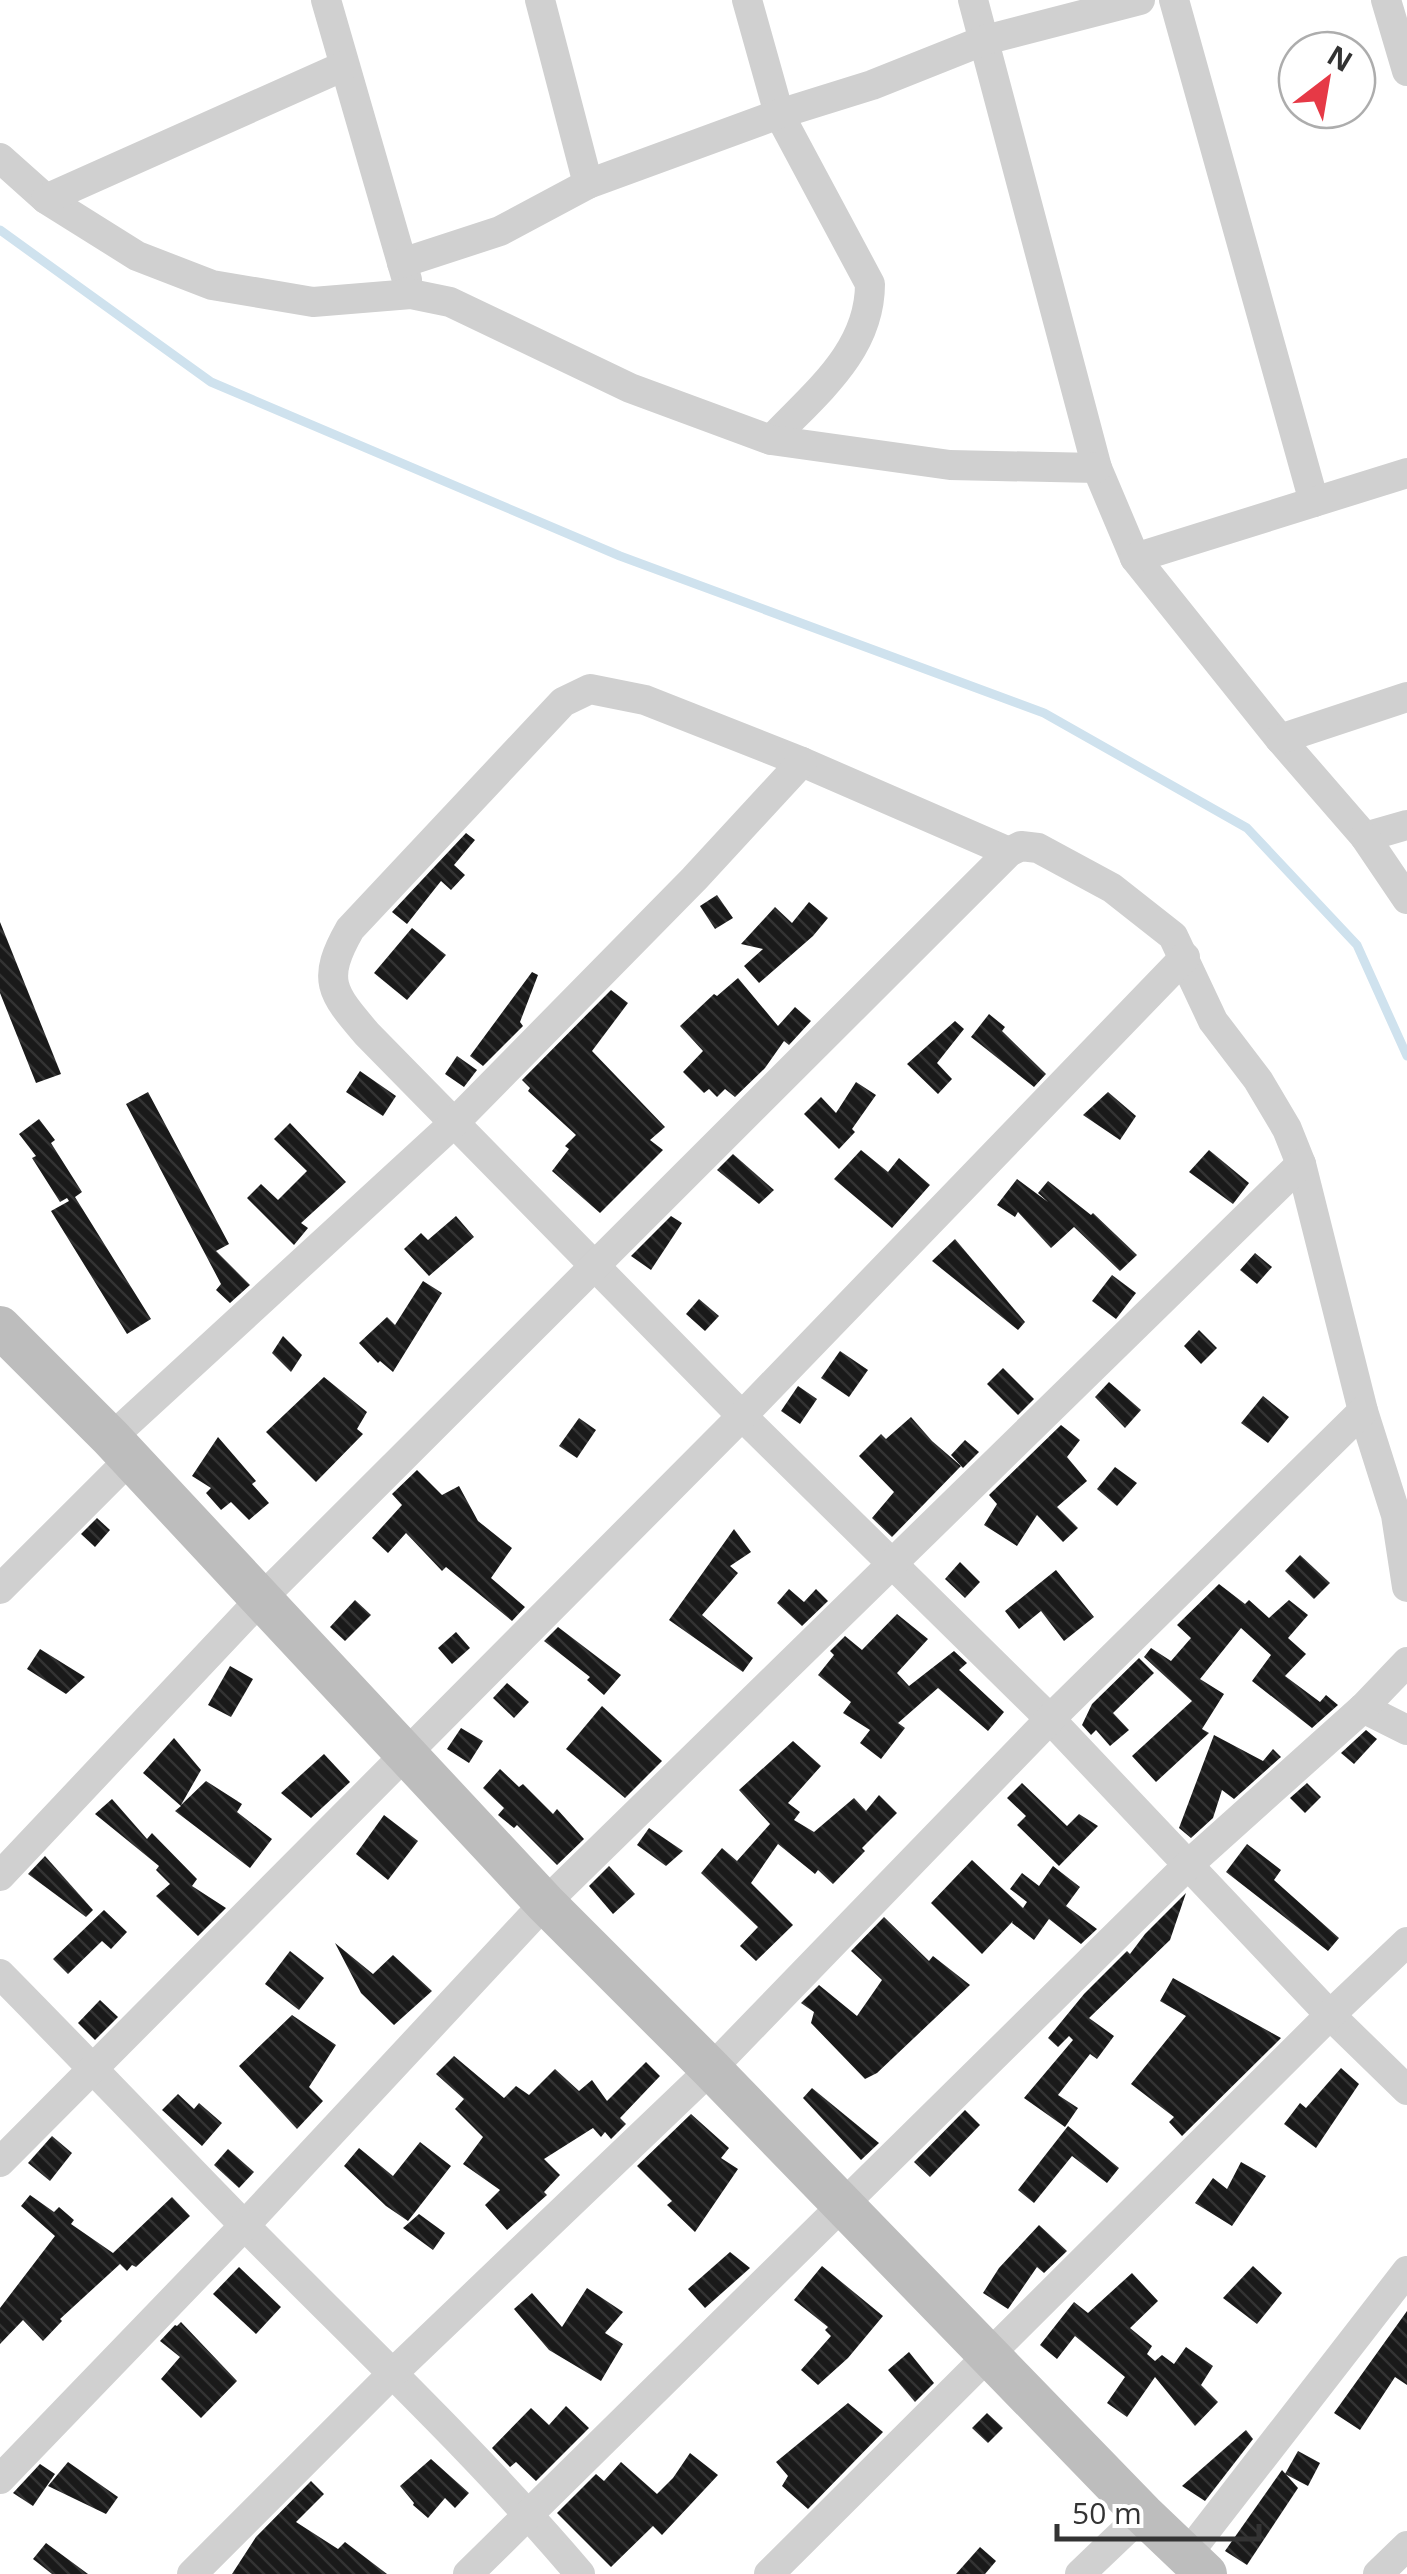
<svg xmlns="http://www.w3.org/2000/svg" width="1407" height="2574" font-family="'Open Sans',sans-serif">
  <defs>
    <pattern id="building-back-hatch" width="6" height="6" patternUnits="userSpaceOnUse" patternTransform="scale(2.5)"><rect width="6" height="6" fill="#1a1a1a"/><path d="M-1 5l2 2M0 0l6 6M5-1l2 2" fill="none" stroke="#333"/></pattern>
  </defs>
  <rect width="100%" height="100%" fill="#fff"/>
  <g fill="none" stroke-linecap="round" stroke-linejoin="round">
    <path stroke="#cfe2ee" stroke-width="9" d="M0,230L211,382L620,556L1044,713L1247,828L1357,945L1407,1056"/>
  </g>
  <g fill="url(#building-back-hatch)">
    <path d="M466,833L475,840L454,865L465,875L451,890L441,881L407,924L392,912Z"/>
    <path d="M717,895L733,918L715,929L700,906Z"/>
    <path d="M809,902L828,918L813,936L759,983L744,966L763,949L741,944L775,907L792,923Z"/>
    <path d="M0,922L61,1074L36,1083L0,993Z"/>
    <path d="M412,928L446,955L407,1000L374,973Z"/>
    <path d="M532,972L538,975L520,1022L523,1026L483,1066L470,1056Z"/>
    <path d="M738,978L778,1026L795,1007L811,1021L789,1045L784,1041L765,1068L735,1097L725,1089L717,1097L709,1089L704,1093L683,1072L703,1051L680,1026L714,994L717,996Z"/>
    <path d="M611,990L628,1003L592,1051L665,1127L650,1140L663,1150L600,1213L552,1171L569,1149L565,1146L576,1135L528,1091L530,1088L522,1080Z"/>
    <path d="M989,1014L1005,1027L1002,1031L1046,1074L1034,1087L971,1037Z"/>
    <path d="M955,1021L964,1029L937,1063L952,1079L938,1094L907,1064Z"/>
    <path d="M457,1056L477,1070L464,1087L445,1074Z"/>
    <path d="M360,1071L396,1096L383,1116L346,1092Z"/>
    <path d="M856,1082L876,1095L852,1129L855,1132L839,1149L804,1114L821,1097L836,1113Z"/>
    <path d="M148,1092L229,1244L216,1251L250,1285L230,1303L216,1290L221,1284L126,1104Z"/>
    <path d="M1108,1092L1136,1116L1120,1140L1083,1115Z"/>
    <path d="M39,1119L55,1140L51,1143L82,1192L75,1197L151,1319L127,1334L51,1211L69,1201L67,1198L60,1202L32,1158L36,1156L19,1134Z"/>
    <path d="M290,1123L346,1182L301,1223L308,1228L294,1245L247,1198L261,1184L278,1200L307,1171L274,1139Z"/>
    <path d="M861,1150L888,1172L899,1158L930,1185L892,1228L834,1179Z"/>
    <path d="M1209,1150L1249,1183L1233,1204L1189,1172Z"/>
    <path d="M733,1154L774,1190L759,1204L717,1170Z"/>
    <path d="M1017,1179L1048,1202L1038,1193L1048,1181L1091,1215L1093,1213L1137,1255L1120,1271L1074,1227L1051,1248L1018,1212L1015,1217L997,1205Z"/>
    <path d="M456,1216L474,1237L429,1276L404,1249L421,1233L428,1240Z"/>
    <path d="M671,1216L682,1223L651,1270L631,1256Z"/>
    <path d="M955,1239L1025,1322L1018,1330L932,1261Z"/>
    <path d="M1255,1253L1272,1267L1257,1284L1240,1270Z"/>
    <path d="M1112,1275L1136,1293L1116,1319L1092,1301Z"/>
    <path d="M423,1281L442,1293L393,1372L380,1361L378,1363L359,1343L387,1317L395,1325Z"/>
    <path d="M699,1299L719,1316L705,1331L686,1314Z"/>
    <path d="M1199,1330L1217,1348L1201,1364L1184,1346Z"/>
    <path d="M283,1336L302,1355L291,1372L272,1353Z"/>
    <path d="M840,1351L868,1370L849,1397L821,1378Z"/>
    <path d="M1003,1368L1034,1399L1018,1415L987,1384Z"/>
    <path d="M324,1377L367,1412L357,1429L363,1434L316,1482L266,1432Z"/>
    <path d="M1109,1382L1141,1410L1125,1428L1095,1397Z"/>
    <path d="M798,1386L817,1399L800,1424L781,1411Z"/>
    <path d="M1263,1396L1289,1417L1268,1443L1241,1423Z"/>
    <path d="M911,1417L932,1441L961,1466L892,1537L872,1518L894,1492L859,1456L881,1434L886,1439Z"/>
    <path d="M579,1418L596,1430L577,1458L559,1446Z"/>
    <path d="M1061,1425L1080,1440L1067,1457L1087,1481L1057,1507L1078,1528L1063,1542L1037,1515L1017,1546L984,1525L997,1504L989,1495Z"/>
    <path d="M218,1437L256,1481L252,1484L269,1503L249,1520L231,1502L221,1510L206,1493L211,1488L192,1476Z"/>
    <path d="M965,1440L979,1452L963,1468L951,1455Z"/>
    <path d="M1115,1467L1137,1483L1117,1506L1097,1489Z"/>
    <path d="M417,1470L442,1495L459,1486L478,1521L512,1548L491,1578L525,1607L512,1621L446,1567L442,1571L406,1533L388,1553L372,1538L402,1505L392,1494Z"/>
    <path d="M97,1518L110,1530L95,1547L81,1534Z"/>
    <path d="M734,1529L751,1552L730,1566L738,1573L702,1615L753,1658L743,1672L669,1620Z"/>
    <path d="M1300,1555L1330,1583L1314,1599L1285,1571Z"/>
    <path d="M960,1562L980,1582L965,1598L945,1579Z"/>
    <path d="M1056,1570L1094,1617L1064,1641L1041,1611L1019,1629L1005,1611Z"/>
    <path d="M1219,1584L1245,1604L1249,1600L1269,1618L1289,1600L1308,1615L1288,1638L1306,1654L1285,1676L1320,1702L1326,1695L1338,1705L1312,1728L1252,1681L1271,1655L1241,1628L1200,1679L1224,1694L1202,1729L1209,1733L1156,1782L1132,1756L1192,1701L1144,1657L1151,1648L1171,1661L1191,1638L1177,1625Z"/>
    <path d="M789,1589L804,1602L816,1589L828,1601L802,1626L777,1603Z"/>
    <path d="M355,1600L371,1615L345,1641L330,1627Z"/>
    <path d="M897,1614L928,1639L897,1673L909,1686L954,1651L967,1663L959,1670L1004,1712L988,1731L938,1688L898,1723L905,1728L881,1759L860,1743L870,1730L843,1713L851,1702L818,1675L834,1655L830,1651L845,1636L862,1650Z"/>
    <path d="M558,1627L621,1675L604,1695L587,1680L590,1677L544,1641Z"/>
    <path d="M456,1632L470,1648L452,1664L438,1648Z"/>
    <path d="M40,1649L85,1677L66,1694L27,1669Z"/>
    <path d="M1139,1658L1154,1673L1113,1713L1129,1730L1110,1746L1096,1730L1091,1735L1082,1725L1092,1704Z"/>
    <path d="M230,1666L253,1679L231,1717L208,1705Z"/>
    <path d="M507,1683L529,1702L514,1718L493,1698Z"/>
    <path d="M602,1706L662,1761L625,1798L566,1749Z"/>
    <path d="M461,1728L483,1741L469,1763L447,1749Z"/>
    <path d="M1366,1730L1377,1739L1354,1764L1341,1753Z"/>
    <path d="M1214,1735L1263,1761L1273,1749L1281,1757L1234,1799L1222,1790L1213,1818L1191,1838L1179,1828Z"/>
    <path d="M174,1738L201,1770L181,1805L206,1781L242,1804L237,1812L272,1839L250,1868L175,1811L181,1806L143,1773Z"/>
    <path d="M793,1741L821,1766L788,1803L800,1812L794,1820L814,1832L854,1798L866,1811L879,1795L897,1813L862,1848L865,1851L833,1884L818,1870L815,1874L778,1844L751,1883L793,1925L756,1961L740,1946L758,1927L701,1873L722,1848L737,1861L786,1806L770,1824L739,1790Z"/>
    <path d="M324,1754L350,1782L311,1818L281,1793Z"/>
    <path d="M500,1769L519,1787L523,1784L553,1814L557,1809L584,1839L557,1865L517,1825L514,1828L498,1815L504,1808L483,1788Z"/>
    <path d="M1022,1783L1067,1826L1079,1814L1098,1826L1059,1866L1017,1825L1026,1816L1007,1798Z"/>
    <path d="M1307,1783L1321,1797L1305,1813L1290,1798Z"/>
    <path d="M112,1799L147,1839L152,1833L197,1879L192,1886L226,1908L198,1936L156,1896L170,1884L156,1870L159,1866L95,1814Z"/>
    <path d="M384,1815L418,1841L388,1880L356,1854Z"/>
    <path d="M649,1828L683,1851L666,1866L637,1845Z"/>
    <path d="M1247,1844L1281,1870L1274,1880L1339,1938L1328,1951L1226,1872Z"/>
    <path d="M45,1856L93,1910L86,1917L28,1874Z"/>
    <path d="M972,1860L1023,1908L1027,1902L1010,1889L1022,1873L1039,1886L1053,1866L1080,1887L1066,1906L1097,1929L1081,1944L1049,1919L1034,1940L1012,1923L1013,1921L982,1954L931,1903Z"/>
    <path d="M609,1866L635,1894L613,1914L589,1886Z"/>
    <path d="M1186,1893L1170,1940L1089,2018L1114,2036L1097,2059L1090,2054L1058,2095L1078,2108L1065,2127L1024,2098L1073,2040L1069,2036L1058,2047L1048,2038L1084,1994L1127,1951L1130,1954L1145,1934Z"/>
    <path d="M104,1910L127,1932L111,1949L102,1941L68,1974L53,1959Z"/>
    <path d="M884,1917L929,1961L933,1956L970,1985L877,2073L865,2079L811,2023L814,2012L801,2003L819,1985L857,2016L882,1980L851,1951Z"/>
    <path d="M335,1943L373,1974L393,1955L432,1991L394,2025L361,1993Z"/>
    <path d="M290,1951L324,1978L299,2010L265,1984Z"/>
    <path d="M1173,1978L1281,2038L1182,2136L1169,2122L1174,2117L1131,2084L1186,2016L1160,2001Z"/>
    <path d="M100,2000L118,2017L95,2040L78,2023Z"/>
    <path d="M292,2015L336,2045L309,2087L323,2101L297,2129L239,2066Z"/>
    <path d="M454,2056L504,2098L516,2086L529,2095L555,2069L579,2091L592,2080L607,2101L646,2062L660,2076L620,2118L626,2124L611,2139L605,2132L601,2137L593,2128L544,2159L560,2175L544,2192L547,2195L507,2230L485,2205L500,2190L463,2164L483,2137L455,2109L464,2099L436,2074Z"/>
    <path d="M1341,2068L1359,2084L1316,2148L1284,2124L1300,2103L1306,2108Z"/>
    <path d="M812,2088L879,2143L861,2160L803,2098Z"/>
    <path d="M178,2094L194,2109L199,2103L222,2123L202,2146L162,2110Z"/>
    <path d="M965,2110L980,2125L930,2177L914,2162Z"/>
    <path d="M691,2114L729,2148L721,2158L738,2169L695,2232L667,2205L672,2201L637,2166Z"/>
    <path d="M1068,2126L1119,2168L1107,2183L1072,2156L1034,2203L1018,2190Z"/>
    <path d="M52,2136L72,2153L50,2181L28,2163Z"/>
    <path d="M420,2142L451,2166L408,2221L386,2206L344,2166L359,2148L393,2176Z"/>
    <path d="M228,2149L254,2172L239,2188L214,2165Z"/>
    <path d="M1241,2162L1266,2176L1232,2226L1195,2203L1213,2178L1227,2189Z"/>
    <path d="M30,2195L54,2212L59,2207L74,2220L71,2224L113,2253L172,2197L190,2216L136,2267L132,2265L127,2271L120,2264L60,2319L62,2321L43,2341L23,2320L0,2344V2308L55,2236L21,2206Z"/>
    <path d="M419,2214L445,2233L433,2250L403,2228Z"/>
    <path d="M1039,2225L1067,2251L1044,2273L1037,2267L1008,2309L983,2293L999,2268Z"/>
    <path d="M730,2252L750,2268L705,2308L688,2289Z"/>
    <path d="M822,2266L883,2316L848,2358L818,2385L801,2370L831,2336L825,2330L828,2327L794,2300Z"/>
    <path d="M1253,2266L1282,2293L1257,2324L1223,2298Z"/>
    <path d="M239,2267L281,2307L256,2334L213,2294Z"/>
    <path d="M1132,2273L1158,2301L1130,2328L1152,2346L1147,2354L1155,2361L1162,2355L1174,2364L1186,2347L1213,2366L1201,2385L1218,2402L1195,2426L1155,2377L1127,2417L1107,2403L1125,2377L1075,2336L1057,2359L1040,2345L1074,2302L1088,2313Z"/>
    <path d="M587,2288L623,2312L605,2333L623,2344L601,2381L549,2350L514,2309L532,2293L562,2327Z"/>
    <path d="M1407,2311V2385L1395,2377L1360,2430L1334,2413Z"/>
    <path d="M181,2322L237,2381L201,2418L161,2379L180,2357L160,2341L175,2325L177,2326Z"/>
    <path d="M909,2352L934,2383L915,2402L888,2370Z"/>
    <path d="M848,2403L883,2432L808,2509L782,2486L788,2476L776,2462Z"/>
    <path d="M566,2406L589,2428L536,2481L516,2462L510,2467L492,2448L531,2408L549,2425Z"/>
    <path d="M987,2413L1003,2428L988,2443L972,2428Z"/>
    <path d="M1246,2430L1253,2439L1205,2501L1182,2486Z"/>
    <path d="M1298,2451L1320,2463L1308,2486L1285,2474Z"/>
    <path d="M690,2453L718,2475L662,2535L653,2526L611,2567L557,2513L596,2474L604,2481L621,2462L657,2494L673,2478Z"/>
    <path d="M431,2459L469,2493L455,2508L445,2498L428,2518L413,2505L414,2503L400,2486Z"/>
    <path d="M68,2462L118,2497L106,2514L48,2486Z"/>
    <path d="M40,2464L55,2474L33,2506L13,2493Z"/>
    <path d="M1282,2470L1298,2488L1247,2565L1225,2551Z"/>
    <path d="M311,2481L324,2494L296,2522L338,2549L345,2542L387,2574H232L256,2537Z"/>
    <path d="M46,2543L88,2574H52L33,2559Z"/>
    <path d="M980,2547L996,2561L985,2574H956Z"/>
  </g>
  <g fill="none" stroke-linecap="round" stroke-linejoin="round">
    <g stroke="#d0d0d0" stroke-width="30">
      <path d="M326,0L407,280"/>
      <path d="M540,0L588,184"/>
      <path d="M747,0L779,114L870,284C870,352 814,394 771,440"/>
      <path d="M973,0L1097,468L1135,558L1280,739L1365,837L1407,825"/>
      <path d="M1174,0L1314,502"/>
      <path d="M1386,0L1407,71"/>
      <path d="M0,158L46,199L137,256L212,285L313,302L411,294L450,302L630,388L771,440L950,465L1097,468"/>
      <path d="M46,199L344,66"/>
      <path d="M402,263L500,231L588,184L779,114L872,85L985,40L1140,0"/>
      <path d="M1135,558L1407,473"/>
      <path d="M1280,739L1407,697"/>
      <path d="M1365,837L1407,899"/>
      <path d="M1009,852L802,762L645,700L590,689L563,702L350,929C321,980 331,992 367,1034L742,1416L1050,1719L1330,2015L1407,2090"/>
      <path d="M111,1438L455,1122L694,879L802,762"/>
      <path d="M0,1589L131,1458"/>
      <path d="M1363,1708L1407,1730"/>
      <path d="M0,1876L260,1600L1009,852L1021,846L1038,848L1112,888L1173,936L1213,1021L1258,1080L1287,1129L1301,1164L1363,1411L1396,1515L1407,1587"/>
      <path d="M0,1974C82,2057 162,2141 243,2224C357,2340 475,2450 580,2574"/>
      <path d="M0,2162L742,1416L1185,957"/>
      <path d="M0,2479L245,2225L545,1903L1301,1164"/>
      <path d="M1186,2556L1407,2271"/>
      <path d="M192,2574L394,2372L711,2069L1050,1719L1363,1411"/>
      <path d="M468,2574L1188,1865L1363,1708L1407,1662"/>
      <path d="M769,2574L1330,2015L1407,1942"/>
      <path d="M1080,2574L1143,2514"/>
      <path d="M1378,2574L1407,2546"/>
    </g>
    <path stroke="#bdbdbd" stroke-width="42" d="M0,1327L111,1438L545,1903L711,2069L1143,2514L1206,2574"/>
  </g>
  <g transform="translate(1327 80) rotate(31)"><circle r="48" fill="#ffffff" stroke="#adadad" stroke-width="2.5"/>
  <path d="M0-8L18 38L0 25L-18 38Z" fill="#e63946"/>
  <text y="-15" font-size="28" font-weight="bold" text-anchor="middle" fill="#333333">N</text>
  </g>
  <path d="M1057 2524v15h202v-15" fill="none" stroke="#333333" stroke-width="5"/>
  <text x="1072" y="2524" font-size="30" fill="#333333" stroke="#ffffff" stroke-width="8" paint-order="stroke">50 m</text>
</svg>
